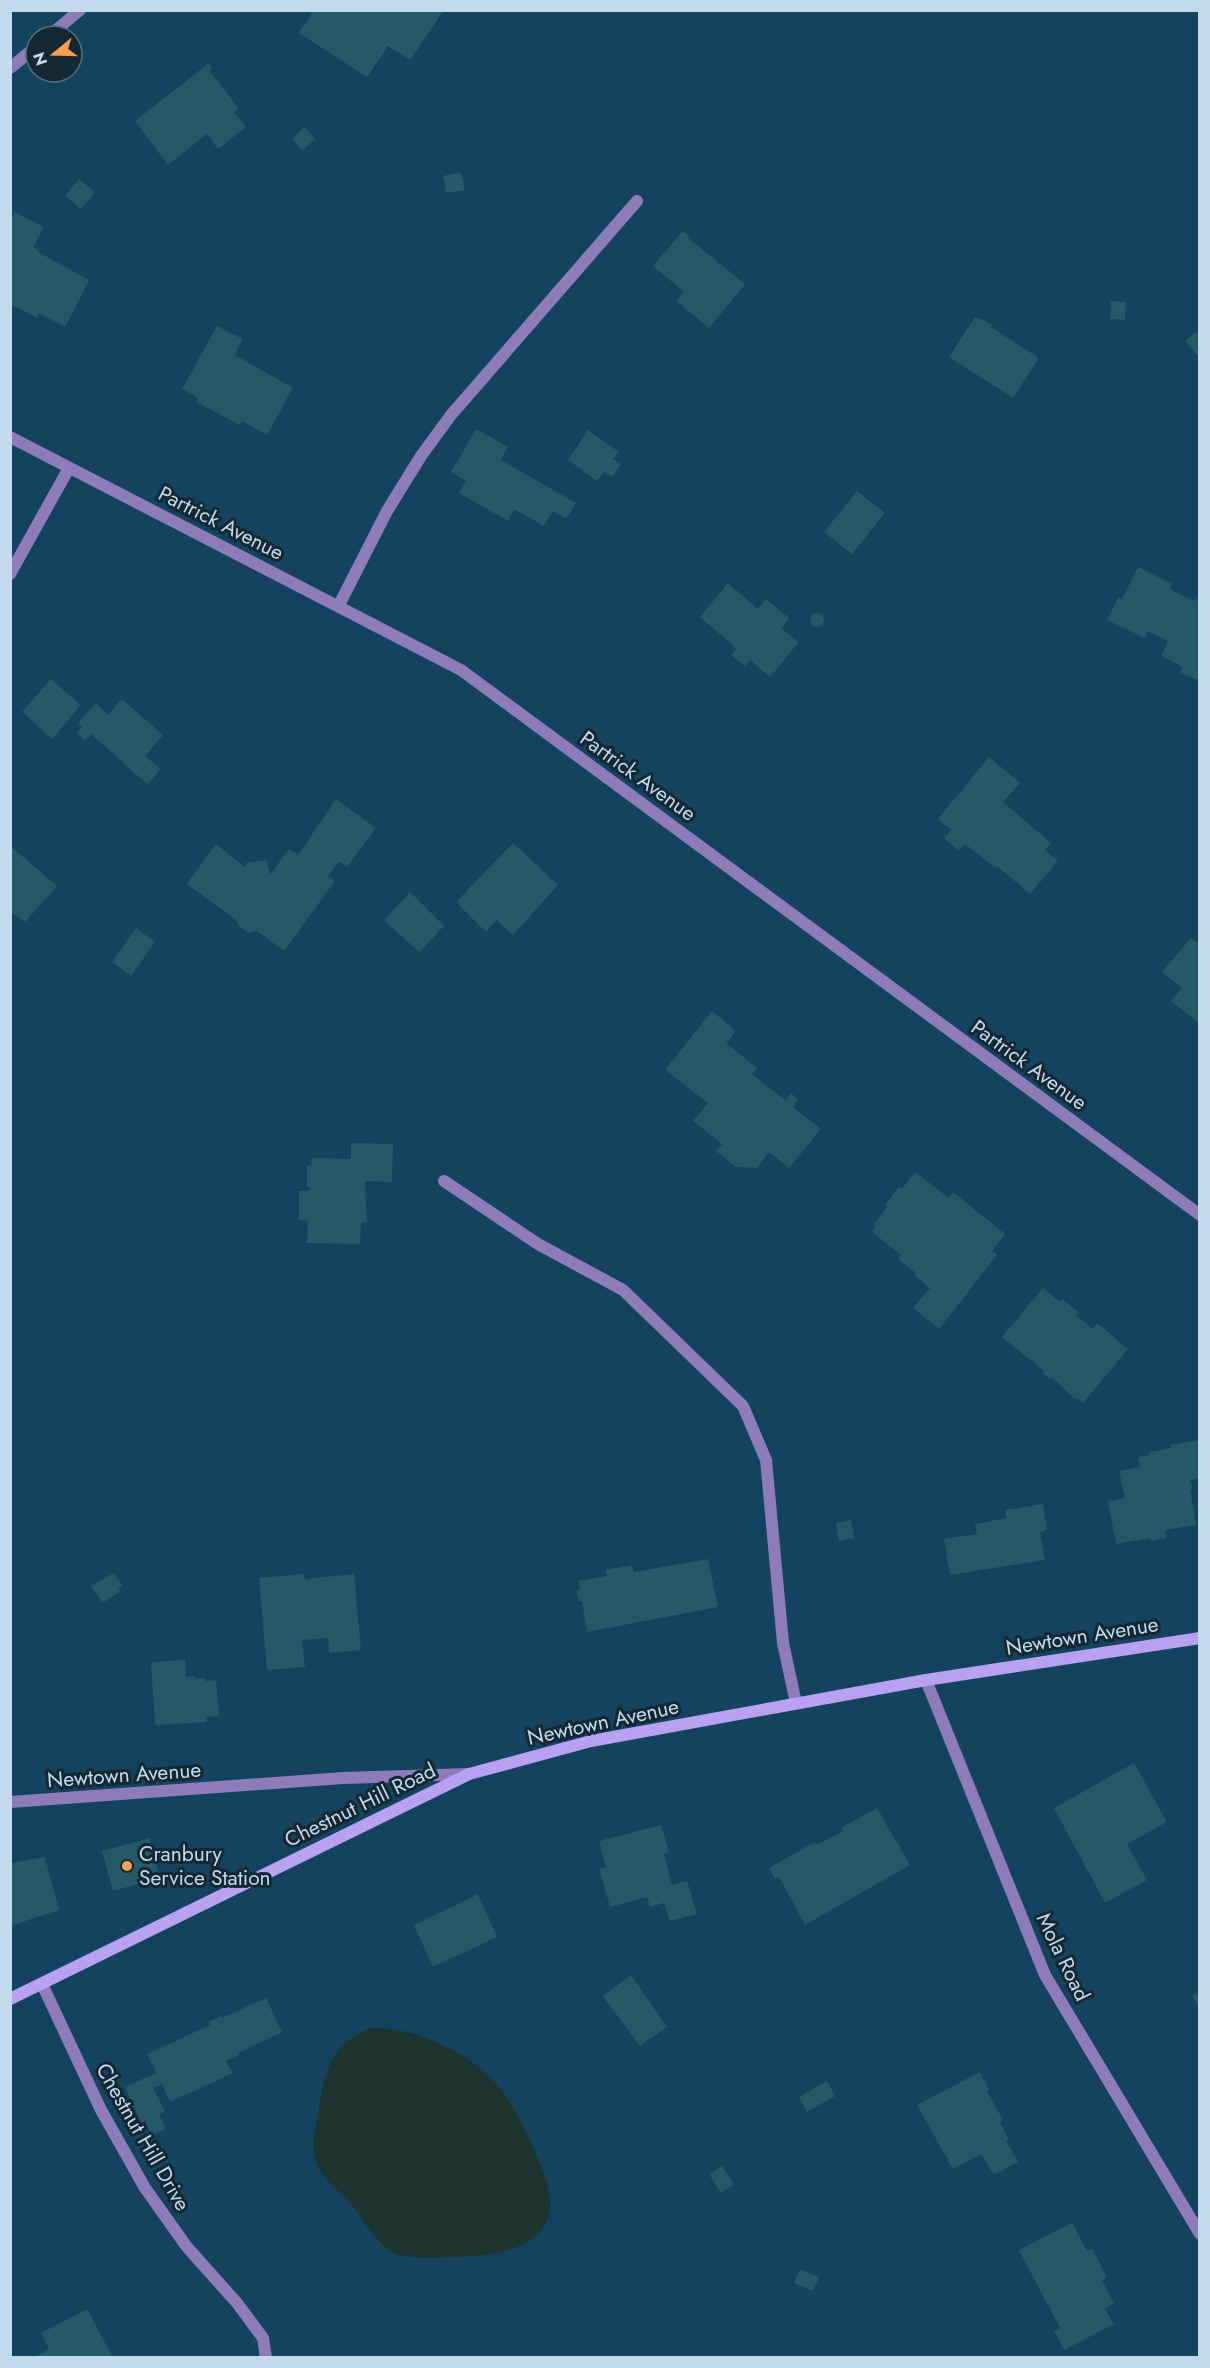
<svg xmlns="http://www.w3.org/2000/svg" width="1210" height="2368" font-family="Jost,sans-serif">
  <rect width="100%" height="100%" fill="#13435e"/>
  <path fill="#1e342f" d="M371,2028C403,2027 438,2040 465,2057C477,2065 490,2076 499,2087C518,2109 554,2183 550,2211C548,2223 539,2234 530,2240C508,2255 482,2256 456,2257C439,2257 403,2261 389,2250C373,2239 364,2220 352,2205C341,2192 322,2180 317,2164C310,2146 315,2132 318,2115C324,2075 329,2044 371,2028Z"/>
  <g fill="#255967">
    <path d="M314,10H444L410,60L388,46L367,77L299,33Z"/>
    <path d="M209,63L212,68L209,70L239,109L234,112L246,127L218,149L207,134L168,165L135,121Z"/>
    <path d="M305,127L315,139L302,151L292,138Z"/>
    <path d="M461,172L465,190L446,193L443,176Z"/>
    <path d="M79,179L95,192L81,209L65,196Z"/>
    <path d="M15,212L44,227L33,247L39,250L38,252L89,280L65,327L39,313L37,318L10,304V221Z"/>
    <path d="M683,231L689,236L687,237L745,284L709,328L676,301L684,292L653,266Z"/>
    <path d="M1111,301L1126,302L1125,320L1110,319Z"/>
    <path d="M975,317L992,324L991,327L1039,358L1013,398L949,357Z"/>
    <path d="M217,326L243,339L235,355L293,388L267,435L242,421L240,425L196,402L198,398L182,389Z"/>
    <path d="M1196,332L1200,336V354L1198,356L1185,341Z"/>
    <path d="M476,429L508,447L501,460L576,503L566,519L553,511L544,526L514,509L508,521L459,493L466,481L451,472Z"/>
    <path d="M588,430L619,452L613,459L621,464L612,477L604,472L597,481L568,460Z"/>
    <path d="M857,491L885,513L852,554L824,532Z"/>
    <path d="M1138,567L1172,584L1169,589L1194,601L1200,595V681L1180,672L1183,667L1161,656L1168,641L1148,631L1145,638L1107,620L1118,597L1122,599Z"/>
    <path d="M728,583L758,609L766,599L789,618L781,628L799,642L770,677L750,660L745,666L731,655L737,649L700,617Z"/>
    <circle cx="817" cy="620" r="7"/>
    <path d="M51,679L81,705L52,739L22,712Z"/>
    <path d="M122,699L163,735L145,756L161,769L147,784L91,734L85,741L77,733L82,727L78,723L96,703L108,715Z"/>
    <path d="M989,757L1020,783L1003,802L1051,843L1045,850L1058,861L1030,894L997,866L996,868L965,844L959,851L944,838L951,830L938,819Z"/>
    <path d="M336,799L376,828L347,867L339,861L328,876L335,881L284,951L257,931L248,933L238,925L237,921L187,884L216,844L246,868V863L267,860L270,875L289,849L298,855Z"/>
    <path d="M513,843L558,885L513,935L497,920L486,932L456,902Z"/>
    <path d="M10,846L57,886L25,922L10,912Z"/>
    <path d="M410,892L444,926L419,952L384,920Z"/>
    <path d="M136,928L155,942L131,976L112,962Z"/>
    <path d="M1191,938L1200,945V1024L1171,1001L1182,988L1162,972Z"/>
    <path d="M712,1011L736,1031L726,1043L757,1068L752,1074L786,1101L791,1093L798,1100L793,1107L821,1129L789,1168L769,1152L757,1168L736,1167L716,1151L722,1144L693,1121L708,1103L665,1070Z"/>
    <path d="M351,1143L393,1144L392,1182L365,1181L367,1223L361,1222L360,1244L307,1243L308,1221L299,1220V1191H310L311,1187H307V1166H311L312,1158L351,1159Z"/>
    <path d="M915,1172L949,1198L953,1192L1005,1234L992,1251L997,1255L939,1329L913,1308L930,1288L914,1275L916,1273L898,1259L901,1255L872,1232L876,1226L874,1224L887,1207L885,1205L899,1187L902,1189Z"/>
    <path d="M1043,1288L1060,1302L1062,1299L1079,1312L1076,1315L1093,1329L1097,1323L1128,1349L1083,1403L1077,1398L1076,1400L1052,1377L1050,1379L1043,1374L1044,1371L1002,1337Z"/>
    <path d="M1200,1440V1478L1189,1480L1193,1489H1190L1196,1525L1165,1530L1166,1538L1151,1541V1538L1116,1544L1108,1501L1125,1498L1119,1471L1140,1467L1138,1457L1150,1455L1149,1452L1171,1448L1170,1445Z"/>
    <path d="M1043,1504L1047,1530L1040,1532L1045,1560L950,1575L944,1539L977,1534L975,1524L1007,1518L1005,1510Z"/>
    <path d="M851,1520L854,1538L839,1541L836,1523Z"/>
    <path d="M708,1559L718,1607L587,1632L582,1601H579L576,1590L580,1589L578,1581L607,1576L605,1570L632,1565L634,1572Z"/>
    <path d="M114,1573L123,1586L118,1588L120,1592L102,1603L91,1586Z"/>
    <path d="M304,1574L305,1579L354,1574L361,1650L329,1653L328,1638L302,1640L305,1667L267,1670L259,1578Z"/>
    <path d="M185,1660L186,1677L195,1676V1679L205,1678V1681L216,1680L219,1716L206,1717L207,1722L155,1725L151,1662Z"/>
    <path d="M1134,1763L1167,1822L1127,1844L1147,1880L1105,1903L1054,1808Z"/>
    <path d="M877,1808L910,1865L805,1925L779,1877L775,1879L769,1868L815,1842L817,1845L843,1831L841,1828Z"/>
    <path d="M661,1825L669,1852L664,1854L672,1885L687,1881L697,1914L670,1921L664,1903L650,1907L647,1897L610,1907L599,1868L606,1867L599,1841Z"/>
    <path d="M150,1838L160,1878L113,1891L102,1851Z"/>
    <path d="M45,1857L59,1910L10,1926V1863Z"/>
    <path d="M478,1894L497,1937L433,1967L414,1925Z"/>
    <path d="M631,1975L667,2027L640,2046L603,1996Z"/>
    <path d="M1200,1992V2009L1192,1996Z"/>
    <path d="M266,1998L282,2032L238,2053L239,2055L226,2061L233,2073L170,2102L162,2084L153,2088L165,2112L159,2114L166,2129L152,2135L145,2121L141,2123L125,2087L156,2073L147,2054L210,2025L208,2022L222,2016V2018Z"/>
    <path d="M980,2072L989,2090L987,2091L1003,2120L1000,2122L1009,2140L1006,2141L1018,2162L994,2175L981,2154L953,2169L917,2105Z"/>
    <path d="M827,2081L835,2096L807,2112L799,2097Z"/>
    <path d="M722,2166L734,2184L721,2193L709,2174Z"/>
    <path d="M1072,2223L1087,2251L1092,2248L1107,2277L1102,2280L1114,2303L1105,2309L1114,2324L1064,2350L1054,2331L1060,2328L1019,2250Z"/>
    <path d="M800,2269L819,2277L813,2291L794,2283Z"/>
    <path d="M87,2309L113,2358H33L49,2349L41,2333Z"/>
  </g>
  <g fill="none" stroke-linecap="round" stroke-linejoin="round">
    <g stroke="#8e7cba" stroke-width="12">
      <path d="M10,574L69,468"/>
      <path d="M339,605L387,511L421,456L451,415L637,201"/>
      <path d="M444,1181L538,1244L623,1290L743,1406L766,1460L783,1643L796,1703"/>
    </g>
    <g stroke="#8e7cba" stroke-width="12">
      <path d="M926,1680L1045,1975L1200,2234"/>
      <path d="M42,1984L101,2110L145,2188L187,2247L237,2303L263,2338L266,2358"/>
    </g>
    <g stroke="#8e7cba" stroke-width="12">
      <path d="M49,36L80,10"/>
      <path d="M10,68L36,47"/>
      <path d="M10,437L461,670L1200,1215"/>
      <path d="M10,1802L343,1778L469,1774"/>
    </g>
    <path stroke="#b8a1f0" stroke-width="12" d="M10,1999L469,1774L591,1741L926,1680L1200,1638"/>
  </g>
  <circle fill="#fc9e52" stroke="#142834" stroke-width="2" cx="127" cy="1866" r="6"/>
  <g text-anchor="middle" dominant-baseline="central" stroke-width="6" stroke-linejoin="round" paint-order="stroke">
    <g font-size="21" fill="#c2daea" stroke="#142834">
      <text transform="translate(221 523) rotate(27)">Partrick Avenue</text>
      <text transform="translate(638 776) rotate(36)">Partrick Avenue</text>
      <text transform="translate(1029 1065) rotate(36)">Partrick Avenue</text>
      <text transform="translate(1082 1636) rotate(-9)">Newtown Avenue</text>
      <text transform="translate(603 1722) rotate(-12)">Newtown Avenue</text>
      <text transform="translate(124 1775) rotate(-4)">Newtown Avenue</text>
      <text transform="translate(360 1805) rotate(-26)">Chestnut Hill Road</text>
      <text transform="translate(1063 1957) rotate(64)">Mola Road</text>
      <text transform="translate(143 2137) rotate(60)">Chestnut Hill Drive</text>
    </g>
    <g font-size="21" fill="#c2daea" stroke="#142834" text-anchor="start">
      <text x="139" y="1854">Cranbury<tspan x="139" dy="24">Service Station</tspan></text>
    </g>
  </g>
  <rect width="1210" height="2368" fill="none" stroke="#c2daea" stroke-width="24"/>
  <g transform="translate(54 54) rotate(251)"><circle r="28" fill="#142834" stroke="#5a6f7d" stroke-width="1.5"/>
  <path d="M0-4.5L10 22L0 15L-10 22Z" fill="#fc9e52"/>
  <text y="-9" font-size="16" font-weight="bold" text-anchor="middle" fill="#c2daea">N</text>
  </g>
</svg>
